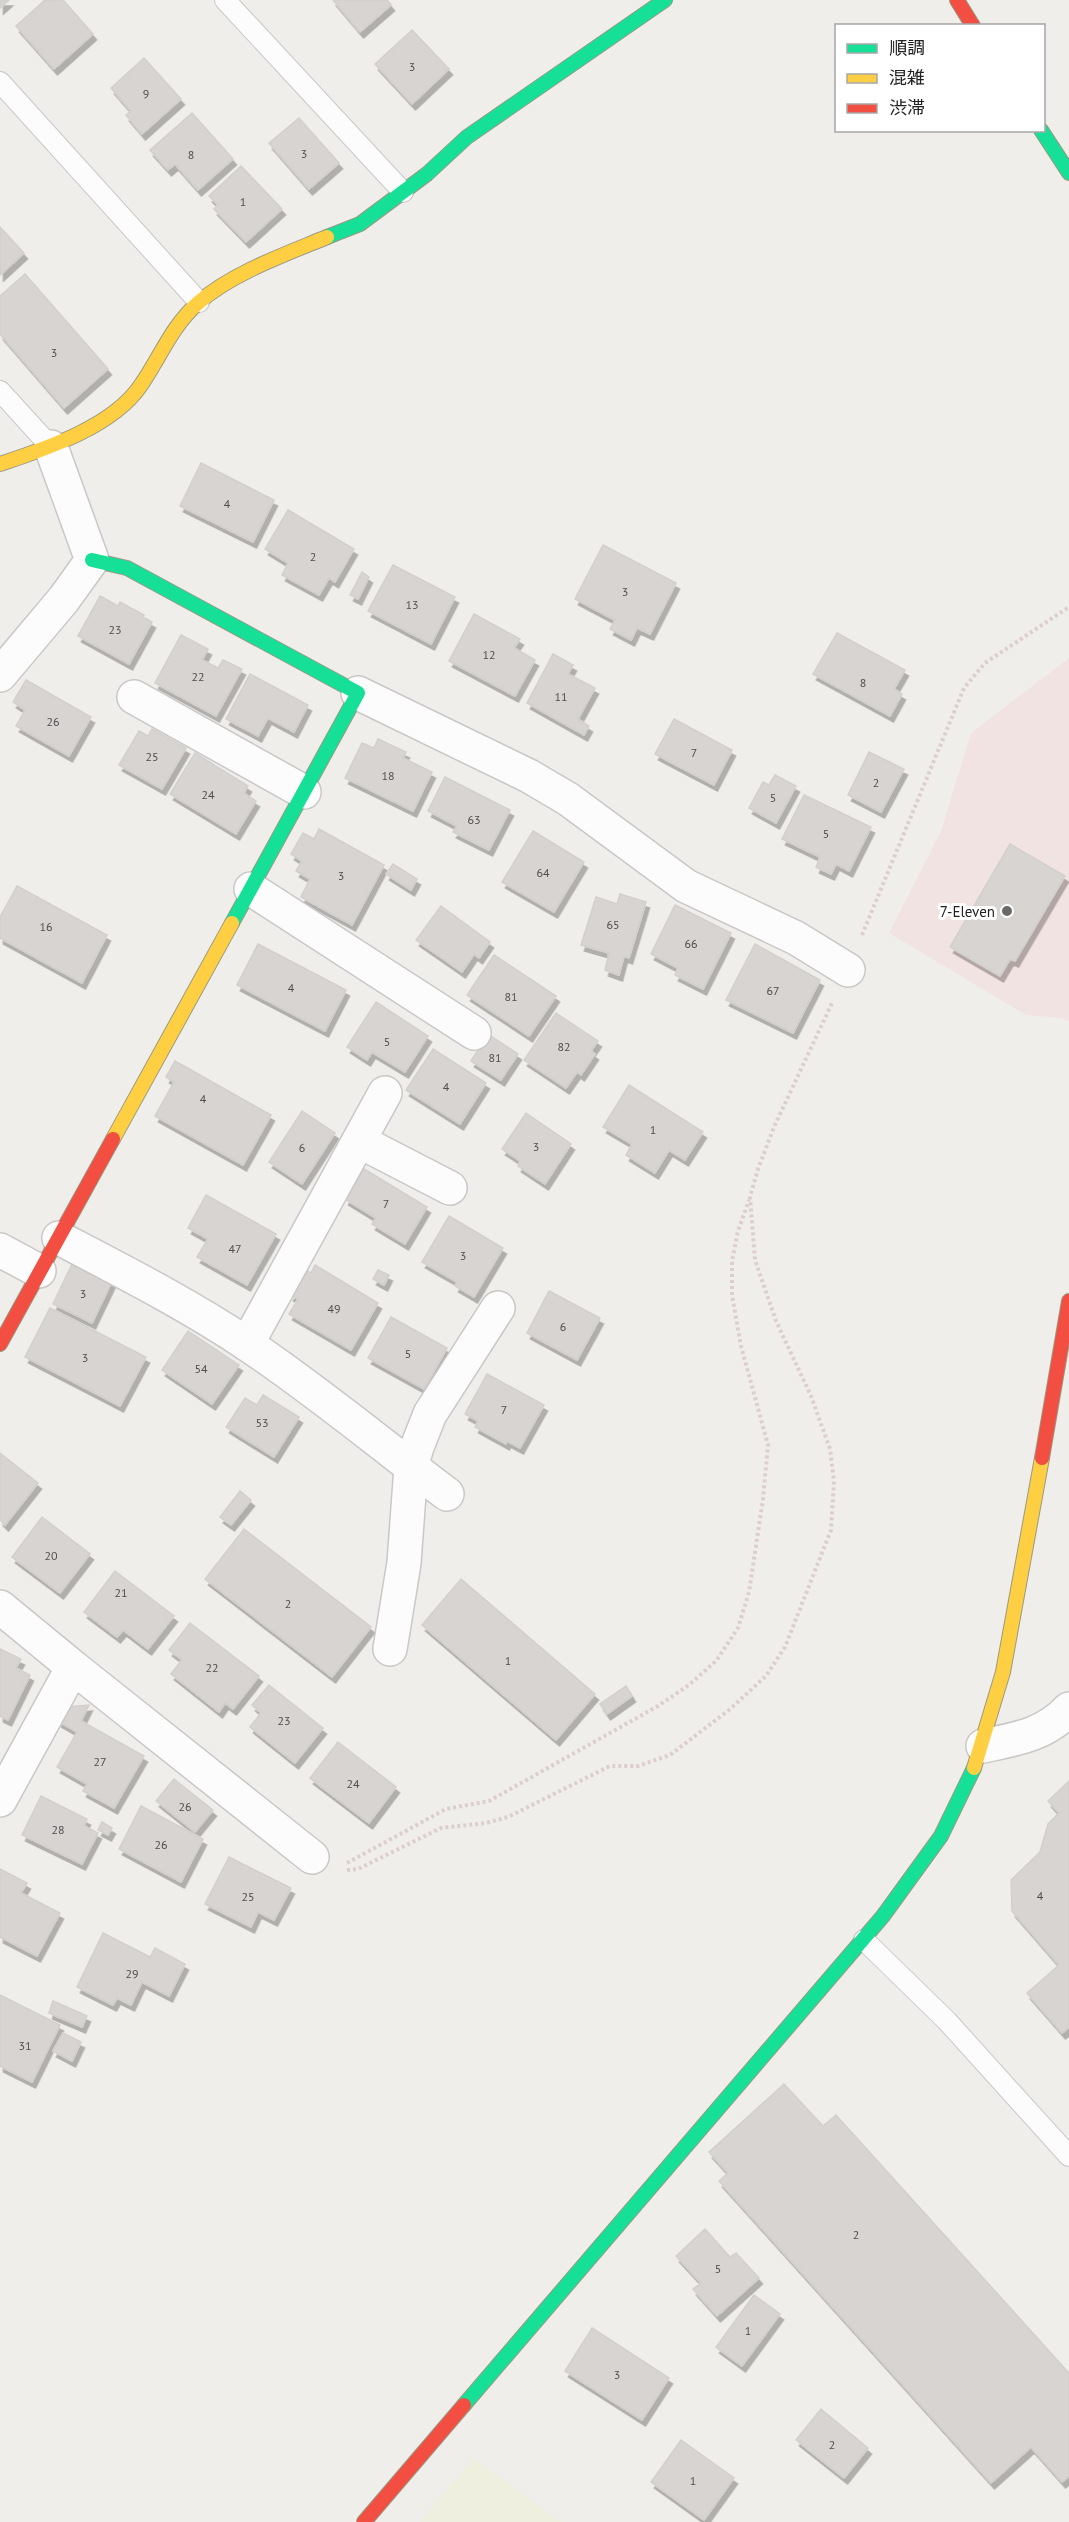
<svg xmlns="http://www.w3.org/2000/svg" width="1069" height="2522" font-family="'PT Sans','Noto Sans JP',sans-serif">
  <defs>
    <filter id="shadow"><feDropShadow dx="3.5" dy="6" stdDeviation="0" flood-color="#0004"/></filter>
  </defs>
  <rect width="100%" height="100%" fill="#f0eeeb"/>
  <path fill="#f1e3e1" d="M1069,658V1022L1062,1018L1026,1015L889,933L941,831L971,733Z"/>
  <path fill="#efefdf" d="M473,2458L562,2522H420Z"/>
  <g fill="#d7d4d2" stroke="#d3d0cc" stroke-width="1.5" filter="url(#shadow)">
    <path d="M0,0H9L0,8Z"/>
    <path d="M45,0H63L93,34L54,69L16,26Z"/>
    <path d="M333,0H387L391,5L360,32Z"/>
    <path d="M412,30L449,69L412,104L375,64Z"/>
    <path d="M144,58L181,99L142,134L126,115L131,111L111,88Z"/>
    <path d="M192,113L233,159L198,190L175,164L168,170L150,150Z"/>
    <path d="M299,118L339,163L309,189L269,143Z"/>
    <path d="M241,166L282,209L246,242L214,209L218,205L209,196Z"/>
    <path d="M0,227L24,253L0,275Z"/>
    <path d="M25,274L108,369L64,408L0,334V296Z"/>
    <path d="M201,463L274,500L253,542L180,506Z"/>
    <path d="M288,510L354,549L335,582L329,578L319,595L282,575L288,563L265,549Z"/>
    <path d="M603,545L676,583L650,634L637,628L631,640L610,629L615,620L575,599Z"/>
    <path d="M393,565L455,597L431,644L368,611Z"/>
    <path d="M362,572L369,577L358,599L350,595Z"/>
    <path d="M100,596L118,606L120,602L144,615L143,617L152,622L129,664L78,636Z"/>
    <path d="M474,614L520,639L514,648L535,660L515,696L449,661Z"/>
    <path d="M837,633L905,670L894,689L902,694L890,716L813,674Z"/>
    <path d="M181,635L208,649L202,660L218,668L223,660L242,669L216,716L155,683Z"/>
    <path d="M553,654L573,665L568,674L595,688L578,719L589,726L584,735L527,703Z"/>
    <path d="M250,674L308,705L294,732L268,718L258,736L226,719Z"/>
    <path d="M26,680L91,717L69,756L16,726L25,710L13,702Z"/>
    <path d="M674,719L732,750L714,785L655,754Z"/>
    <path d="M152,729L186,748L162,789L119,765L139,731L148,736Z"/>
    <path d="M378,739L406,752L403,758L432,772L413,811L345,778L362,743L374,748Z"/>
    <path d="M869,752L904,769L881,812L848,795Z"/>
    <path d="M195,753L248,786L244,793L256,801L236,834L170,794Z"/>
    <path d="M775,775L796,786L776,823L749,808L763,782L769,785Z"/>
    <path d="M445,777L510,810L489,850L453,832L457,826L428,811Z"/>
    <path d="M804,795L871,827L849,871L836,864L831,874L816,867L820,857L782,839Z"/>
    <path d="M319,829L384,865L352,925L301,897L310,879L296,871L302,861L291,854L303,833L314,839Z"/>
    <path d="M533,831L584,862L554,912L502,882Z"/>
    <path d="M1010,844L1065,876L1015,961L1010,959L1000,976L950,947Z"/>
    <path d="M393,864L417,879L411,890L386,874Z"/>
    <path d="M17,886L107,935L82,983L0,938V917Z"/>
    <path d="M620,894L646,902L629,958L624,956L619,975L605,970L609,953L581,945L596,897L617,904Z"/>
    <path d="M675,905L731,933L703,989L675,975L678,968L651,954Z"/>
    <path d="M441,906L490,942L479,958L474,954L462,972L416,940Z"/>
    <path d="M258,944L346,990L325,1031L237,985Z"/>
    <path d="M755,944L820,980L793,1033L726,1000Z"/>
    <path d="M494,955L556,996L529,1036L467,995Z"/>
    <path d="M376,1002L428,1036L405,1072L372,1052L367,1060L347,1047Z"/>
    <path d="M556,1013L598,1041L591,1051L595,1054L581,1075L577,1072L566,1088L524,1060Z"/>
    <path d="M488,1034L518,1054L501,1080L471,1061Z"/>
    <path d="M433,1049L486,1083L460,1124L406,1090Z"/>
    <path d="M175,1061L271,1115L243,1165L155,1116L174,1082L166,1077Z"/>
    <path d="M629,1085L703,1132L685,1160L669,1150L655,1173L626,1155L632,1144L603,1127Z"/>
    <path d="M302,1111L335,1133L302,1184L269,1162Z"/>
    <path d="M526,1113L571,1144L545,1184L518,1166L520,1161L502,1149Z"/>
    <path d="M364,1169L427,1207L405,1244L372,1224L376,1218L345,1199Z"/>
    <path d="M206,1195L276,1234L247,1285L197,1257L208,1239L188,1228Z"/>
    <path d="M449,1216L503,1248L474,1297L455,1286L457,1282L422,1262Z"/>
    <path d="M73,1262L112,1281L92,1323L53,1304Z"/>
    <path d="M315,1265L378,1303L351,1350L289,1314L298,1299L290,1295L305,1269L311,1273Z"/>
    <path d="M378,1270L389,1275L384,1285L373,1279Z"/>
    <path d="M549,1291L600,1318L577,1360L527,1333Z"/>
    <path d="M50,1308L146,1357L120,1406L25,1357Z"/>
    <path d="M391,1317L447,1348L424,1389L368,1358Z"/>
    <path d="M188,1331L239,1365L212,1404L162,1370Z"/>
    <path d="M487,1374L544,1405L520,1448L507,1441L506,1444L475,1427L478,1421L465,1414Z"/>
    <path d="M263,1395L299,1417L274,1457L226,1427L245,1398L257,1405Z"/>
    <path d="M0,1453L38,1483L5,1525L0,1520Z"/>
    <path d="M240,1491L251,1500L231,1525L220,1517Z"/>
    <path d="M42,1517L90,1554L60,1593L12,1557Z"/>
    <path d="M244,1529L371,1627L332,1677L205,1579Z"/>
    <path d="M115,1571L174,1616L148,1649L123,1630L117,1637L84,1612Z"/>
    <path d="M461,1579L595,1694L556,1740L422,1625Z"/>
    <path d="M190,1623L259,1676L233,1709L225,1703L219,1712L171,1674L182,1660L169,1650Z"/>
    <path d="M0,1649L21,1659L16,1668L30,1675L8,1720L0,1716Z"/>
    <path d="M269,1685L323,1728L295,1763L250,1727L261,1713L252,1705Z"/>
    <path d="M626,1686L632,1696L607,1714L600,1704Z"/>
    <path d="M89,1705L81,1721L144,1756L114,1808L83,1791L87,1784L57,1767L77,1732L58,1721L66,1707Z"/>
    <path d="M338,1742L396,1787L369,1823L310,1778Z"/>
    <path d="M174,1779L213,1810L195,1832L156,1801Z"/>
    <path d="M1069,1781V2027L1062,2033L1027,1993L1059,1965L1012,1911L1011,1880L1040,1852L1048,1824L1059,1813L1048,1801Z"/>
    <path d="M41,1796L87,1819L84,1826L98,1833L82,1864L22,1835Z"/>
    <path d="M141,1806L203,1839L181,1882L119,1849Z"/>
    <path d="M102,1822L112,1828L108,1835L98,1830Z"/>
    <path d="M229,1857L291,1888L274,1920L258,1912L251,1927L205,1904Z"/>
    <path d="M0,1869L27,1883L21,1893L60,1913L37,1956L0,1937Z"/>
    <path d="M103,1933L150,1957L155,1948L185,1964L169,1996L142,1982L131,2005L117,1998L113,2005L77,1987Z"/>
    <path d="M0,1995L60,2025L32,2082L0,2066Z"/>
    <path d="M53,2001L87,2016L82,2027L49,2013Z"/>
    <path d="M63,2033L81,2042L72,2061L53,2051Z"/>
    <path d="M784,2084L823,2126L836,2115L1069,2373V2476L1062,2482L1031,2447L991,2483L719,2181L728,2173L709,2152Z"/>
    <path d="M705,2229L730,2257L736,2253L759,2278L717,2316L693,2289L701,2283L676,2256Z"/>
    <path d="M754,2295L780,2314L742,2366L716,2347Z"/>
    <path d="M592,2328L669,2378L642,2420L565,2371Z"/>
    <path d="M821,2409L868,2448L844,2478L796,2440Z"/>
    <path d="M681,2440L734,2478L704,2520L651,2482Z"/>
  </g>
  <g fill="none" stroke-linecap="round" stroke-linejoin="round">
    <g stroke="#c9c8c7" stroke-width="22">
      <g id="lane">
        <path d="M225,0L403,192"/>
        <path d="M0,82L199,302"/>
        <path d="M0,391L51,447"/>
        <path d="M864,1940L947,2021L1069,2156"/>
      </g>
    </g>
    <g stroke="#c9c8c7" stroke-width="36">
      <g id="street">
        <path d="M0,675L64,599L92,560L51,447"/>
        <path d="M358,693L529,776L568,799L686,886L796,938L848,970"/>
        <path d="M134,697L304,792"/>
        <path d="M251,889L474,1033"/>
        <path d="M359,1141L450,1188"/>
        <path d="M59,1238C124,1272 189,1305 250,1346C318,1392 382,1445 447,1494"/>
        <path d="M0,1250L39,1271"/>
        <path d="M247,1344L385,1093"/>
        <path d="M0,1607L73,1667L0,1800"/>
        <path d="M390,1649L404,1563L411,1467L417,1447L430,1414L498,1308"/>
        <path d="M73,1667L312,1857"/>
        <path d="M983,1746C1016,1739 1045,1735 1069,1709"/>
      </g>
    </g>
    <g stroke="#999a82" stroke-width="16">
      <g id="fast">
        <path d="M1041,130L1069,173"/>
        <path d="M327,237L360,224L427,174L467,137L665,0"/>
        <path d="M92,560L127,568L358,693L232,923"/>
        <path d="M464,2405L883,1916L941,1836L974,1768"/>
      </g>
    </g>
    <g stroke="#999a82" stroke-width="16">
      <g id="slow">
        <path d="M0,464C45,449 113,427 141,385C161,356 171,327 198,303C232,273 286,254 327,237"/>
        <path d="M113,1139L232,923"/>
        <path d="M974,1768L1003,1672L1042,1458"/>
      </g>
    </g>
    <g stroke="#999a82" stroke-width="16">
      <g id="jam">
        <path d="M957,0L973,26"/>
        <path d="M0,1344L113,1139"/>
        <path d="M1042,1458L1069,1301"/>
        <path d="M364,2522L464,2405"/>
      </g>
    </g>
    <g stroke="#dccecd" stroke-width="4" stroke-dasharray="3 3" stroke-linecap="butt">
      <path d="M862,935L964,688L985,663L1069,607"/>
      <path d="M347,1863L446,1809L489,1801L658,1706L689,1685L716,1661L738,1628L749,1592L763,1499L768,1445L741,1346L732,1295V1261L738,1231L749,1200"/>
      <path d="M347,1870L358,1869L441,1828L486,1823L508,1817L610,1766H638L670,1755L729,1710L766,1676L785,1647L831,1530L834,1481L830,1449L811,1396L776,1321L755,1260L750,1197L758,1169L774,1127L832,1003"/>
    </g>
    <use href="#lane" stroke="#fdfcfc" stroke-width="20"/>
    <use href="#street" stroke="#fdfcfc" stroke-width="33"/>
    <use href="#fast" stroke="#16e098" stroke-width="14"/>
    <use href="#slow" stroke="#ffcf43" stroke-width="14"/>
    <use href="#jam" stroke="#f24e42" stroke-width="14"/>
  </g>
  <circle fill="#6a6968" stroke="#fff" stroke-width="2" cx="1007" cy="911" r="6"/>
  <g text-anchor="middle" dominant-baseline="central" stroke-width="6" stroke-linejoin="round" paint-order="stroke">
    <g font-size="12" fill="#4f4e4e">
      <text x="412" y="66">3</text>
      <text x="146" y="93">9</text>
      <text x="304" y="153">3</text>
      <text x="191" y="154">8</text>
      <text x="243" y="201">1</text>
      <text x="54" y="352">3</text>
      <text x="227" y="503">4</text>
      <text x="313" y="556">2</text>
      <text x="625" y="591">3</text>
      <text x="412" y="604">13</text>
      <text x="115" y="629">23</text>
      <text x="489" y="654">12</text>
      <text x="198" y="676">22</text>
      <text x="863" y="682">8</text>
      <text x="561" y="696">11</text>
      <text x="53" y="721">26</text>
      <text x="694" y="752">7</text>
      <text x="152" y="756">25</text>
      <text x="388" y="775">18</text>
      <text x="876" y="782">2</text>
      <text x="208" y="794">24</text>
      <text x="773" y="797">5</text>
      <text x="474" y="819">63</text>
      <text x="826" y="833">5</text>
      <text x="543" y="872">64</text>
      <text x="341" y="875">3</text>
      <text x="613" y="924">65</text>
      <text x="46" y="926">16</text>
      <text x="691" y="943">66</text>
      <text x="291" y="987">4</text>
      <text x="773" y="990">67</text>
      <text x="511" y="996">81</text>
      <text x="387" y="1041">5</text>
      <text x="564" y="1046">82</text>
      <text x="495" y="1057">81</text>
      <text x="446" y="1086">4</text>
      <text x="203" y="1098">4</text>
      <text x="653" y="1129">1</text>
      <text x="536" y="1146">3</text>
      <text x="302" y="1147">6</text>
      <text x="386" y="1203">7</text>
      <text x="235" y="1248">47</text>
      <text x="463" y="1255">3</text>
      <text x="83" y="1293">3</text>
      <text x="334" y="1308">49</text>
      <text x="563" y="1326">6</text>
      <text x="408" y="1353">5</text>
      <text x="85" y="1357">3</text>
      <text x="201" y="1368">54</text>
      <text x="504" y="1409">7</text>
      <text x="262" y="1422">53</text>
      <text x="51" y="1555">20</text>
      <text x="121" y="1592">21</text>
      <text x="288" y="1603">2</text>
      <text x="508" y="1660">1</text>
      <text x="212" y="1667">22</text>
      <text x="284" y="1720">23</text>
      <text x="100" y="1761">27</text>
      <text x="353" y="1783">24</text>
      <text x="185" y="1806">26</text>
      <text x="58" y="1829">28</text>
      <text x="161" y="1844">26</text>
      <text x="1040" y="1895">4</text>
      <text x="248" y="1896">25</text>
      <text x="132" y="1973">29</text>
      <text x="25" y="2045">31</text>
      <text x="856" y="2234">2</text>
      <text x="718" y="2268">5</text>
      <text x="748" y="2330">1</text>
      <text x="617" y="2374">3</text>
      <text x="832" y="2444">2</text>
      <text x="693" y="2480">1</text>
    </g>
    <g font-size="15" fill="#222" stroke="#fff" text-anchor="end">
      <text x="995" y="911">7-Eleven</text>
    </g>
  </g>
  <rect x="835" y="24" width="210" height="108" fill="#ffffff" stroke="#a7a7a7" stroke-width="1.5"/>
  <rect x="847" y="44" width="30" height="9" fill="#16e098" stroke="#a7a7a7" stroke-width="1.5"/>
  <text x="889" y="54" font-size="18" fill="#222222">順調</text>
  <rect x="847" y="74" width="30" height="9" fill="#ffcf43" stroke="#a7a7a7" stroke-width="1.5"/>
  <text x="889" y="84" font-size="18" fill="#222222">混雑</text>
  <rect x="847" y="104" width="30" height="9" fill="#f24e42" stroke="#a7a7a7" stroke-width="1.5"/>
  <text x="889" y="114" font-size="18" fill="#222222">渋滞</text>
</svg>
